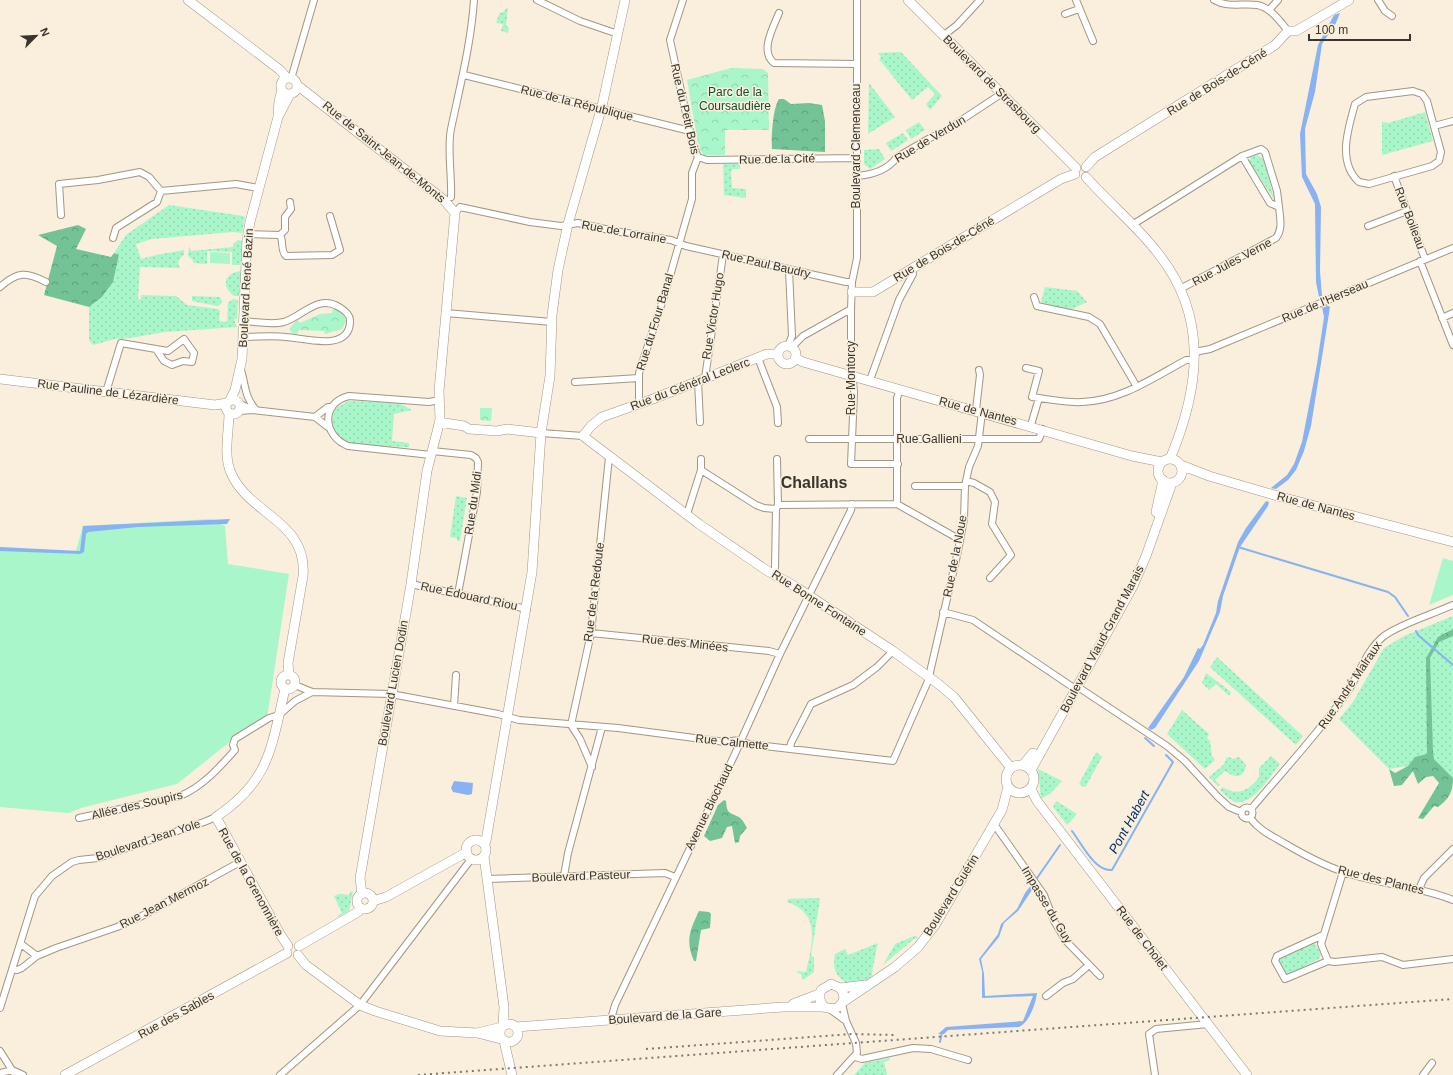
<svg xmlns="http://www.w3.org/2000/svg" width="1453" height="1075" viewBox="0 0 1453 1075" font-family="Helvetica,sans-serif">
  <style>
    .grass { fill: url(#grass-dots) }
    .forest { fill: url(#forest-crowns) }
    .park { fill: url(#park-crowns) }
    .pitch { fill: #a9f6ca }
    .water { fill: #88b2f1 }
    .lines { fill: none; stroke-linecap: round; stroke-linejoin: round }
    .stream { stroke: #88b2f1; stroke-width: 2 }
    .street-casing { stroke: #a09785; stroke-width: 8 }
    .secondary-casing { stroke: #a09785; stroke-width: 10 }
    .street { stroke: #fff; stroke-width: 6 }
    .secondary { stroke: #fff; stroke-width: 9 }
    .rail { stroke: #7f796d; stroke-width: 2; stroke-dasharray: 2 4; stroke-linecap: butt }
    .labels { text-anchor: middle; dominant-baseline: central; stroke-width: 3; stroke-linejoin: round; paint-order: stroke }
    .street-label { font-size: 12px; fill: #39352e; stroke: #f9efdc }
    .park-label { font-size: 12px; fill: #0e4d31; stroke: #f9efdc }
    .water-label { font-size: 13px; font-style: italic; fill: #052c62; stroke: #f9efdc }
    .district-label { font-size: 16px; font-weight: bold; fill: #39352e; stroke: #f9efdc }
  </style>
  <defs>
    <pattern id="grass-dots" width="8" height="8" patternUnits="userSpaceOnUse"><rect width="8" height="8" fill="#a9f6ca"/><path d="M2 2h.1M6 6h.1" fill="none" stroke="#92d4ae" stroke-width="1.8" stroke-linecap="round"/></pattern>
    <pattern id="forest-crowns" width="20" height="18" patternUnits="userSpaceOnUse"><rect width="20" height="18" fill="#73c397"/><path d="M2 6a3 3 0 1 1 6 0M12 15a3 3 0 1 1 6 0" fill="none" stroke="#5f9f7c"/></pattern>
    <pattern id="park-crowns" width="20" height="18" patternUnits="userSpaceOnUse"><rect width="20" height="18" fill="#a9f6ca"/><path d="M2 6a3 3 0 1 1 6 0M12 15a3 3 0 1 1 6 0" fill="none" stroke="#92d4ae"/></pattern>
  </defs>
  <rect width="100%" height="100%" fill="#f9efdc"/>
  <path class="grass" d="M508,7L506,26L509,27L508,33L501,31L503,24L496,23L500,12L502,13Z
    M901,52L942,96L930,110L926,104L935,94L928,87L912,100L879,59L881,57L878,53Z
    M869,83L895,117L868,134Z
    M1425,112L1433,141L1382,155V122L1388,123Z
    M919,122L925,130L911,139L906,130Z
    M903,133L908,140L891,151L886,143Z
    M879,149L885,159L870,169L864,164V150Z
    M1258,155L1264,160L1274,199L1249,161L1251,157Z
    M723,164H740V169H733L731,171L732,188L746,189V198L724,195Z
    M169,205L243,216L245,217L242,233L233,232L152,239L136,244L141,259L156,255L184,250V255C178,259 177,263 180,268L140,267L138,299H141V295L176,296L187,305L218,309L220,311L219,321L227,322L228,303L233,299L238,300L237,318L234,320L237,327L165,332L130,338L115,339L93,345L89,340V307L102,297L113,282L119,255L114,253L126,235Z
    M238,240L242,241L241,265H232V252L207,251V264L193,263V260L188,256L189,246L191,251L233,247V244Z
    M241,271L240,296H234C220,285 225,273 241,271Z
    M1045,287L1077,291L1087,302L1070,310L1043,303L1041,302Z
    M192,296L220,297L222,301L221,304L217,306L192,301Z
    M348,401L399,403L412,410L394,414L392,441L409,443V447L350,445L344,443L330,426L335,409Z
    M456,496L467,498L460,541H457V538L450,537Z
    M1453,616V778L1434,759L1415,757L1408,766L1389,769L1339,719L1353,702L1384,648L1404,636Z
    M1217,657L1303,736L1296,745L1210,667Z
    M1206,673L1231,692L1229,696L1216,684L1209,690L1202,683Z
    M1182,710L1209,734L1207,738L1210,741L1212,756L1215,760L1205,769L1167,734Z
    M1096,752L1102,757L1086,786L1084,787L1079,784Z
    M1271,756L1280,764C1270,776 1253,806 1235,802C1230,800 1224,794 1220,790L1223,787C1237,797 1250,790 1259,777V768Z
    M1229,757L1233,759L1239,757L1246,765C1244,779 1235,778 1225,771L1215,780L1220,785L1218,786L1209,777C1215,771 1226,766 1226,758Z
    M1038,769L1062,781L1051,793L1041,799Z
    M1056,801L1077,814L1067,825L1053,807Z
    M351,891L353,892L349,911L338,917L337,916L342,913L334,896L339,894L349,895Z
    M818,898L820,899L811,955L814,958V972L803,980L801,974L798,973L797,971L806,972C812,944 822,914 787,902L788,899Z
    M914,936H916L918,939L915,938L883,965L895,944Z
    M1312,942L1315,944L1321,954L1319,959L1289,974L1284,973L1278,961L1280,957Z
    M878,943C876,949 872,976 871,978C868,980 862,981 859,983L855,981L846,983C834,974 833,968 835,954L845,949L848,955Z
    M889,1058L890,1060L884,1062L887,1075H854L865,1063Z"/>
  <path class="forest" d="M779,99H784L791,104L809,103L822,105L825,121V152L772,149C771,137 773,108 779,99Z
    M78,225L86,229L76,249L111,257L114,253L119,255L113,282L102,297L89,307L44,295L57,246L38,235Z
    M1453,629V636L1439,642L1430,658L1433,752L1434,759L1453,778C1453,792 1449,799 1438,807L1434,806L1423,819L1418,818L1439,783L1433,776L1426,777L1418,784L1413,771L1402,785L1394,786L1389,769L1395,773L1408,766L1415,757L1427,754L1426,658L1438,637Z
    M724,800L726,801C727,814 729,812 739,817C742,819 745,824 747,828L740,836L739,842L735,843L732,826L727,827L722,838L710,841L704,836L718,805Z
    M699,911L709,912L711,914L710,928L701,930L696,961H694C685,941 690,930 699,911Z"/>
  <path class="park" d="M731,68L763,69L768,73L769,130H725V155H704L699,149L687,80Z
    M333,309C340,310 344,314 346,321L342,329L325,334L324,331L299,330L297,334L292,333L289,329L297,320L300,323L320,314L332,313Z
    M480,408H492L491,421L480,420Z"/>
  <path class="pitch" d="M210,252L230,253V264L210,263Z
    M211,519L225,526L228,564L289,574L267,718L237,736L177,784L81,808L69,813L0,807V548L75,554L83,526Z
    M1443,558L1453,561V595L1429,605Z"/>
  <path class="water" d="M1340,13L1336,23L1322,44L1315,92L1305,129L1306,174L1317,194L1321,207L1320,271L1322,296L1319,297L1316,282L1315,204L1302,177L1300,134L1318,45L1334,15Z
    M1326,305L1330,307L1311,426L1304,451L1296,470L1288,480L1276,489L1271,488L1287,475L1294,464L1302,442L1317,364L1324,317L1322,307Z
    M1266,501L1269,502L1268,506L1240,547L1223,596L1220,612L1199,661L1155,728L1151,730L1148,728L1184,677L1198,648L1200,649L1203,645L1216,613L1218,601L1238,542L1246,528Z
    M230,519L227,524L138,527L88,532L86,534L84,552L80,554L0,551V547L80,551L83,526Z
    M454,781L473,783L472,794L468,795L453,792L451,788Z
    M1032,884L1034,887L1018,911L1004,923L999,937L981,959L984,974L985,996L1037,993C1036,1003 1029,1023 1019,1027L948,1030L944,1034H938L946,1027L1023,1021L1033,996L982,998V971L979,959L998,934L1001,924L1017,909L1025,893Z"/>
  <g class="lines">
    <path class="stream" d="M1238,547L1388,592L1395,597L1408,616
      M1416,631L1418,635L1453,665
      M1145,738L1154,746
      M1072,831C1082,844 1095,872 1112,870L1173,762L1166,755
      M1035,881L1060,845
      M940,1042L942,1032"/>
    <defs>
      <path id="street" d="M537,0L580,21L618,34
        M683,0L670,40L693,146L698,157
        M857,0V258L852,282L851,309V365L854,392L851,464H898
        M1076,0L1093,41
        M1214,0C1228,8 1242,3 1257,5C1270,7 1280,21 1288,31
        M1378,0L1385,11L1392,16
        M1269,10L1278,0
        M779,13C774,26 759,51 774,63L857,64
        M1065,14L1079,9
        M943,36L957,25L980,0
        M464,75L690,131
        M291,79L314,0
        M1413,91L1422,94L1427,101L1441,152L1439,161L1432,166L1369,184L1359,182C1337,162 1348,129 1355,104L1366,97Z
        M1434,126L1453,121
        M1242,156L1261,149L1265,152L1277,191L1279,207
        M698,157L707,160L857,158
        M856,176C871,175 888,170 897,157L930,138L945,131L1001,94
        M1394,176L1425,259
        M451,197C452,177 447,147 451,129C460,86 471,44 474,0
        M455,213L460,207L530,222L561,226L578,223L614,231L671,240L686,246L846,282H852
        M61,215L59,184L98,180L140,172L149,177L161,191L236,184L258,188
        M1132,225L1242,156L1270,203L1279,207C1280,218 1283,229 1276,238L1180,289
        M1368,226L1407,211
        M247,234L280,235C284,242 280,250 286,256L332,255L340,250L330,216
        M280,235L285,230V217L291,209L290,202
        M113,238L116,228L157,202L161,191
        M1420,261L1453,345
        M0,287C17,272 26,271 46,282
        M1034,297L1037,306L1089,317L1100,324L1137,387
        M446,313L552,322
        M1442,318L1453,313
        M243,337C257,337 272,335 286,337C304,338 351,353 350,320C350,314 344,310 339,307C318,294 303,316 284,322C272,325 256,322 244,321
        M788,346L792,336L789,270
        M791,348L803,336L851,309
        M1195,352L1210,349L1453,248
        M758,358L777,407L778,423
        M1026,368L1039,371L1032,397L1039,398
        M241,370C246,386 244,396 256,410
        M705,378L723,255
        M870,380L899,300L913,274L912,269
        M698,381L700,422
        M575,382L639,378
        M106,392L121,343L156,349L164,361L172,365L183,361L192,362L194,353L184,339L168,351L156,349
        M639,403V373L666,290L692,199V173L698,157
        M240,404L251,409
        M976,410L980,375L979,370
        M239,411L253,410L315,417L328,427
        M315,417L328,407H332
        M1031,425L1039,398C1053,400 1068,403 1082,402C1120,401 1153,378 1186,360H1195
        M541,433L583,436
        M809,439H1039L1043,429
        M432,451L471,455L476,458L478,462L477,492L458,594
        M431,455L348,446C323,436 320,403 349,396L429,402L440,400
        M701,470L756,505L764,508L776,509
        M966,481L974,483L990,492L995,502L992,524L1011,555L990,578
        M915,486H965
        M897,504V398L900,389
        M778,505L897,504L957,538L960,541
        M687,514L701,470V459
        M773,572L775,568L776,509L778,505L777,459
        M411,584L527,609
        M943,612L973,620L1071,686L1081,689L1167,746L1185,761L1218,797L1229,807L1241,812
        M591,633L769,651L780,654
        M295,685L312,692L391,694L498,714L519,720L618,728L725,742L739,740L748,744L893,761L928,681L958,551L964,519L965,486L969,467L978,446L982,412
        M454,706L456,675
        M571,725L591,633L609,457
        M571,725L580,739L592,767
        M790,749L791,743L811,704L853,685L877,667L893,651
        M1241.5 813a5.5 5.5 0 1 1 11 0a5.5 5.5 0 1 1-11 0Z
        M1251,809C1283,771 1317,735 1346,694C1359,676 1365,651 1384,636C1400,624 1433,614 1453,605
        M79,818L180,796C202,787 219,768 235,750L233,745L235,739L269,718L279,715L295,701L312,692
        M1250,818C1259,830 1272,836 1284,843C1306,856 1328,868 1353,875C1386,885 1421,887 1453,900
        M994,824L1044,895L1054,921L1066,941L1100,976
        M1343,872L1321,944L1328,961L1335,962L1382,957L1403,965L1453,959
        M564,876L568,853L602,727
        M487,879L665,873L675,877
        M1419,889L1424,878L1453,849
        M1323,935L1277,956L1275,961L1285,979L1328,961
        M21,944L37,956
        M12,969L17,970L22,968L37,956L56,948L117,927L142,916L240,862
        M1046,996L1063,983L1073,979L1089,965
        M0,1008L35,896L52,876L72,862L79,860L98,858L204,822L216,817
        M831,1010L846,1021
        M611,1019L615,1005L734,756L780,654L851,510L852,504
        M0,1051L12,1070L23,1075
        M855,1057L862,1059L913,1048L931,1049L968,1060
        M0,1073L12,1070L13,1072
        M280,1075L360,1005L472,858
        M837,1075L857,1053L856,1043L846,1021L842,1004
        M1155,1075L1149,1034L1156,1029L1208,1024
        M1423,1075L1432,1063"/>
      <path id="secondary" d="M188,0L280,70L287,78
        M908,0L1076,168
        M281 86a8 8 0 1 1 16 0a8 8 0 1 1-16 0Z
        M297,85L444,200L455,213L439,391L440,420L427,471L411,584L360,878L362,894
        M278,114L279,101L282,90
        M1086,167L1095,157L1275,45L1288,31H1296L1349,0
        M1086,177C1109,203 1136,225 1157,252C1209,316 1200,388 1170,459
        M852,292H873L1031,197L1061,179L1075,174
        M778 355a9 9 0 1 1 18 0a9 9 0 1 1-18 0Z
        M778,354H767L653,399L602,417L591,426L583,436L699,524L766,570L796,587L893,651L937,683L954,697L1011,768
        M795,358L803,362L1132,456L1162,462
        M0,379L215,405L227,403
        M226 407a7 7 0 1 1 14 0a7 7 0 1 1-14 0Z
        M230,400L235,390L242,359L247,239L250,222L278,117L290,94
        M229,413C229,432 223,455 231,473C249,515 308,521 303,576L288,663L289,675
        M439,422L464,426L469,429L497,431L507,429L541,433
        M1158 471a12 12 0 1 1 24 0a12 12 0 1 1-24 0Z
        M1181,465L1209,476L1281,497L1453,542
        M1156,512L1163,480
        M281 682a7 7 0 1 1 14 0a7 7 0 1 1-14 0Z
        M285,689C271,748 270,781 216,817L280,934L288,946
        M1006 779a14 14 0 1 1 28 0a14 14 0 1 1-28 0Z
        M1023,765L1033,753
        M1031,770L1133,586L1146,556L1172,483
        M1031,789L1037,801L1247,1075
        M466 850a10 10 0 1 1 20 0a10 10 0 1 1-20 0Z
        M484,844L486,841L532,572L541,433L550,376L552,315L558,270L568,224L602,106L625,0
        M484,856L504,1007L503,1026
        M357 901a8 8 0 1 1 16 0a8 8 0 1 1-16 0Z
        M373,901L386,897L467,852
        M299,946L358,912L361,908
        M298,955L306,965L360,1005L375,1011L440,1031L477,1033L502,1027
        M840,988L865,985
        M843,1002L895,967L918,947L935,925L1002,810L1008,787
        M793,1004L819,994
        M500 1033a9 9 0 1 1 18 0a9 9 0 1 1-18 0Z
        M516,1027L783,1007H823L834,1009C844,1005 847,996 840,988L831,984L821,990L819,997L823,1007
        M477,1033L501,1039
        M504,1041L512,1075
        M65,1075L287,953"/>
    </defs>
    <use href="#street" class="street-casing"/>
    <use href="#secondary" class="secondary-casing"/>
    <use href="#street" class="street"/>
    <use href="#secondary" class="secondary"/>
    <path class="rail" d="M646,1049L852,1034L895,1035
      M418,1075L1453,999"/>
  </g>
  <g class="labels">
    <g class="street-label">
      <text transform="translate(1217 82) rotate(-32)">Rue de Bois-de-Céné</text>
      <text transform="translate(992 84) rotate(45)">Boulevard de Strasbourg</text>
      <text transform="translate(577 103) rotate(14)">Rue de la République</text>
      <text transform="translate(685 109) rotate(77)">Rue du Petit Bois</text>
      <text transform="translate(930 139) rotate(-31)">Rue de Verdun</text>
      <text transform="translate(856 146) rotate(-90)">Boulevard Clemenceau</text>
      <text transform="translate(384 152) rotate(39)">Rue de Saint-Jean-de-Monts</text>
      <text transform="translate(777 159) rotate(-1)">Rue de la Cité</text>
      <text transform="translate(1410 218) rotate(69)">Rue Boileau</text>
      <text transform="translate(624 232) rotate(10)">Rue de Lorraine</text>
      <text transform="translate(944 249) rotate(-31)">Rue de Bois-de-Céné</text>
      <text transform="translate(1232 262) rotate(-28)">Rue Jules Verne</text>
      <text transform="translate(766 264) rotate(13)">Rue Paul Baudry</text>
      <text transform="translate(246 288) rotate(-87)">Boulevard René Bazin</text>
      <text transform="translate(1325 301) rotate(-23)">Rue de l'Herseau</text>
      <text transform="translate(713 316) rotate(-81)">Rue Victor Hugo</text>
      <text transform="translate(655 322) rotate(-73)">Rue du Four Banal</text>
      <text transform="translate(851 378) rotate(-90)">Rue Montorcy</text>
      <text transform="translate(690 384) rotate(-21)">Rue du Général Leclerc</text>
      <text transform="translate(108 392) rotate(7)">Rue Pauline de Lézardière</text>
      <text transform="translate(978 411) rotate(15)">Rue de Nantes</text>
      <text x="929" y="439">Rue Gallieni</text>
      <text transform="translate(473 503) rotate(-82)">Rue du Midi</text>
      <text transform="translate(1316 506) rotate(15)">Rue de Nantes</text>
      <text transform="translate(955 556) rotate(-79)">Rue de la Noue</text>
      <text transform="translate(594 592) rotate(-83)">Rue de la Redoute</text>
      <text transform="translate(469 596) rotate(12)">Rue Édouard Riou</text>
      <text transform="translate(819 603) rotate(33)">Rue Bonne Fontaine</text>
      <text transform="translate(1102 639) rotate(-62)">Boulevard Viaud-Grand Marais</text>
      <text transform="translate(685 643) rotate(6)">Rue des Minées</text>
      <text transform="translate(393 683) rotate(-80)">Boulevard Lucien Dodin</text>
      <text transform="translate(1350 685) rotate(-56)">Rue André Malraux</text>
      <text transform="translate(732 742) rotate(6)">Rue Calmette</text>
      <text transform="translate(137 805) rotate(-13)">Allée des Soupirs</text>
      <text transform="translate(709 807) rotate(-64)">Avenue Biochaud</text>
      <text transform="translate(148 840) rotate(-18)">Boulevard Jean Yole</text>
      <text transform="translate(581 876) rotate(-2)">Boulevard Pasteur</text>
      <text transform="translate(1381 880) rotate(14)">Rue des Plantes</text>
      <text transform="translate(251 882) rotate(61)">Rue de la Grenonnière</text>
      <text transform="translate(951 895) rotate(-58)">Boulevard Guérin</text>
      <text transform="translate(164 903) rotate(-27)">Rue Jean Mermoz</text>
      <text transform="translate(1047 905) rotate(59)">Impasse du Guy</text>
      <text transform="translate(1142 938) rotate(53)">Rue de Cholet</text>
      <text transform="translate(176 1015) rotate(-29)">Rue des Sables</text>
      <text transform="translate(665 1016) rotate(-4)">Boulevard de la Gare</text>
    </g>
    <g class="park-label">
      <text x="735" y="92">Parc de la<tspan x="735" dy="14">Coursaudière</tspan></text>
    </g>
    <g class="water-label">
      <text transform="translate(1129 822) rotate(-61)">Pont Habert</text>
    </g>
    <g class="district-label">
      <text x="814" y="482">Challans</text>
    </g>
  </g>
  <g transform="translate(36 36) rotate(66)" stroke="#f9efdc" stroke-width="3" paint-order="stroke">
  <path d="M0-3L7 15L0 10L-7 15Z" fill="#39352e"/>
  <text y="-6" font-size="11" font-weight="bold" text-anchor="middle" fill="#39352e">N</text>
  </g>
  <path d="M1309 34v6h101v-6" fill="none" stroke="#39352e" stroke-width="2"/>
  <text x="1315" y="34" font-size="12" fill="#39352e" stroke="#f9efdc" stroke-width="3" paint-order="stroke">100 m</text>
</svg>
